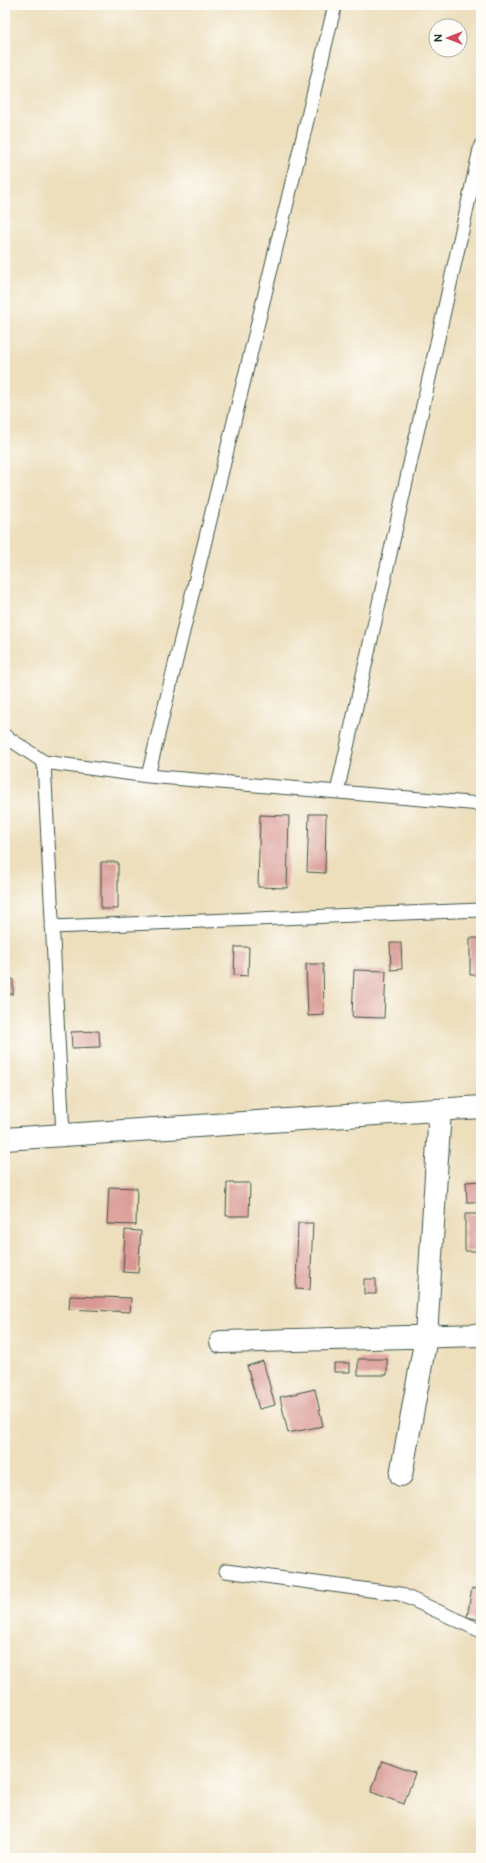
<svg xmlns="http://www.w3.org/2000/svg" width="486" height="1863" viewBox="0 0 486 1863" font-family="'Balsamiq Sans',sans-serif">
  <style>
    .building { fill: #d99893 }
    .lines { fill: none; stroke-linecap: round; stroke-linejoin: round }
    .service-casing { stroke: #3e5548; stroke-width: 15 }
    .minor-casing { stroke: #3e5548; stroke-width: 24 }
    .service { stroke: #fff; stroke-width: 13 }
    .minor { stroke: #fff; stroke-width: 22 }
  </style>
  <rect width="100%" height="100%" fill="#fdfcf7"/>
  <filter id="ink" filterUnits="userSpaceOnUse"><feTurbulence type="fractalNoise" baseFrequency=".025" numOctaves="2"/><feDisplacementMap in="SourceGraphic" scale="8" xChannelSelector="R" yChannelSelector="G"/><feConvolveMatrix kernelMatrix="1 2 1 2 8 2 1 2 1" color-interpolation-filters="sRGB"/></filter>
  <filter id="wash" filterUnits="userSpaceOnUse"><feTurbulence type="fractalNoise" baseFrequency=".012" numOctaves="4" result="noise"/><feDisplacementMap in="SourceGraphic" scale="16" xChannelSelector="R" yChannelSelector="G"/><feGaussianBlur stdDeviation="0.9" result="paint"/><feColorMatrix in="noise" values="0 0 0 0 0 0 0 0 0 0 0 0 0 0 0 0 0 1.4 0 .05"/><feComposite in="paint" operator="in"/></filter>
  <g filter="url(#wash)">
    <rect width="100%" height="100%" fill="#eddebc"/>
    <g id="blocks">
      <path class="building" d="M309,814H326L325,873L307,872Z
        M260,815L289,816L287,888L258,887Z
        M101,862H118V909H101Z
        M470,938H481V975H470Z
        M390,943H401L402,969L391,970Z
        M235,947H249L248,976L234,975Z
        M306,964H323L324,1015L308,1016Z
        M354,970L386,971L384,1018L352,1017Z
        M5,979H13V994H5Z
        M99,1031L100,1047L72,1048L71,1032Z
        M481,1181V1202H467L466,1182Z
        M227,1183H250L249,1216H226Z
        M109,1187L137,1188L136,1225L107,1224Z
        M465,1214H481V1251H465Z
        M298,1223H313L310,1290L296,1289Z
        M125,1230L141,1231L138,1273L123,1272Z
        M364,1279H376V1294H364Z
        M70,1296L131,1298L130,1312L69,1309Z
        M358,1359H387V1375H358Z
        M263,1361L275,1405L259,1409L247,1366Z
        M334,1363H350V1372H334Z
        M315,1389L323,1426L288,1433L280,1397Z
        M472,1588L481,1590V1620L467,1617Z
        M382,1761L415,1773L404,1804L371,1792Z"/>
    </g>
  </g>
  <g filter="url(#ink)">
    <use href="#blocks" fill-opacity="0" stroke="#3e5548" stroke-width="1"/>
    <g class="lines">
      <defs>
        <path id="service" d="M5,736L44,762L63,1135
          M44,762L148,776L481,804
          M148,776L335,5
          M337,792L481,145
          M52,927L481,910
          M226,1571L400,1594L481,1631"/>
        <path id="minor" d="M5,1139L481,1107
          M221,1342L481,1335
          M401,1475L426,1337L440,1110"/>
      </defs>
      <use href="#service" class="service-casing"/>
      <use href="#minor" class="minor-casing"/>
      <use href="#service" class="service"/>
      <use href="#minor" class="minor"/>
    </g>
  </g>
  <rect width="486" height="1863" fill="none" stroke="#fdfcf7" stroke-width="20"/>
  <g transform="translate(448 38) rotate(270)"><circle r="19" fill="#fdfcf7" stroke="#a4b0a9"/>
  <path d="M0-3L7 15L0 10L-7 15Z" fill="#d1495b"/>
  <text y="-6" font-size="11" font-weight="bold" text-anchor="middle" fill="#1f3d34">N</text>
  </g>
</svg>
